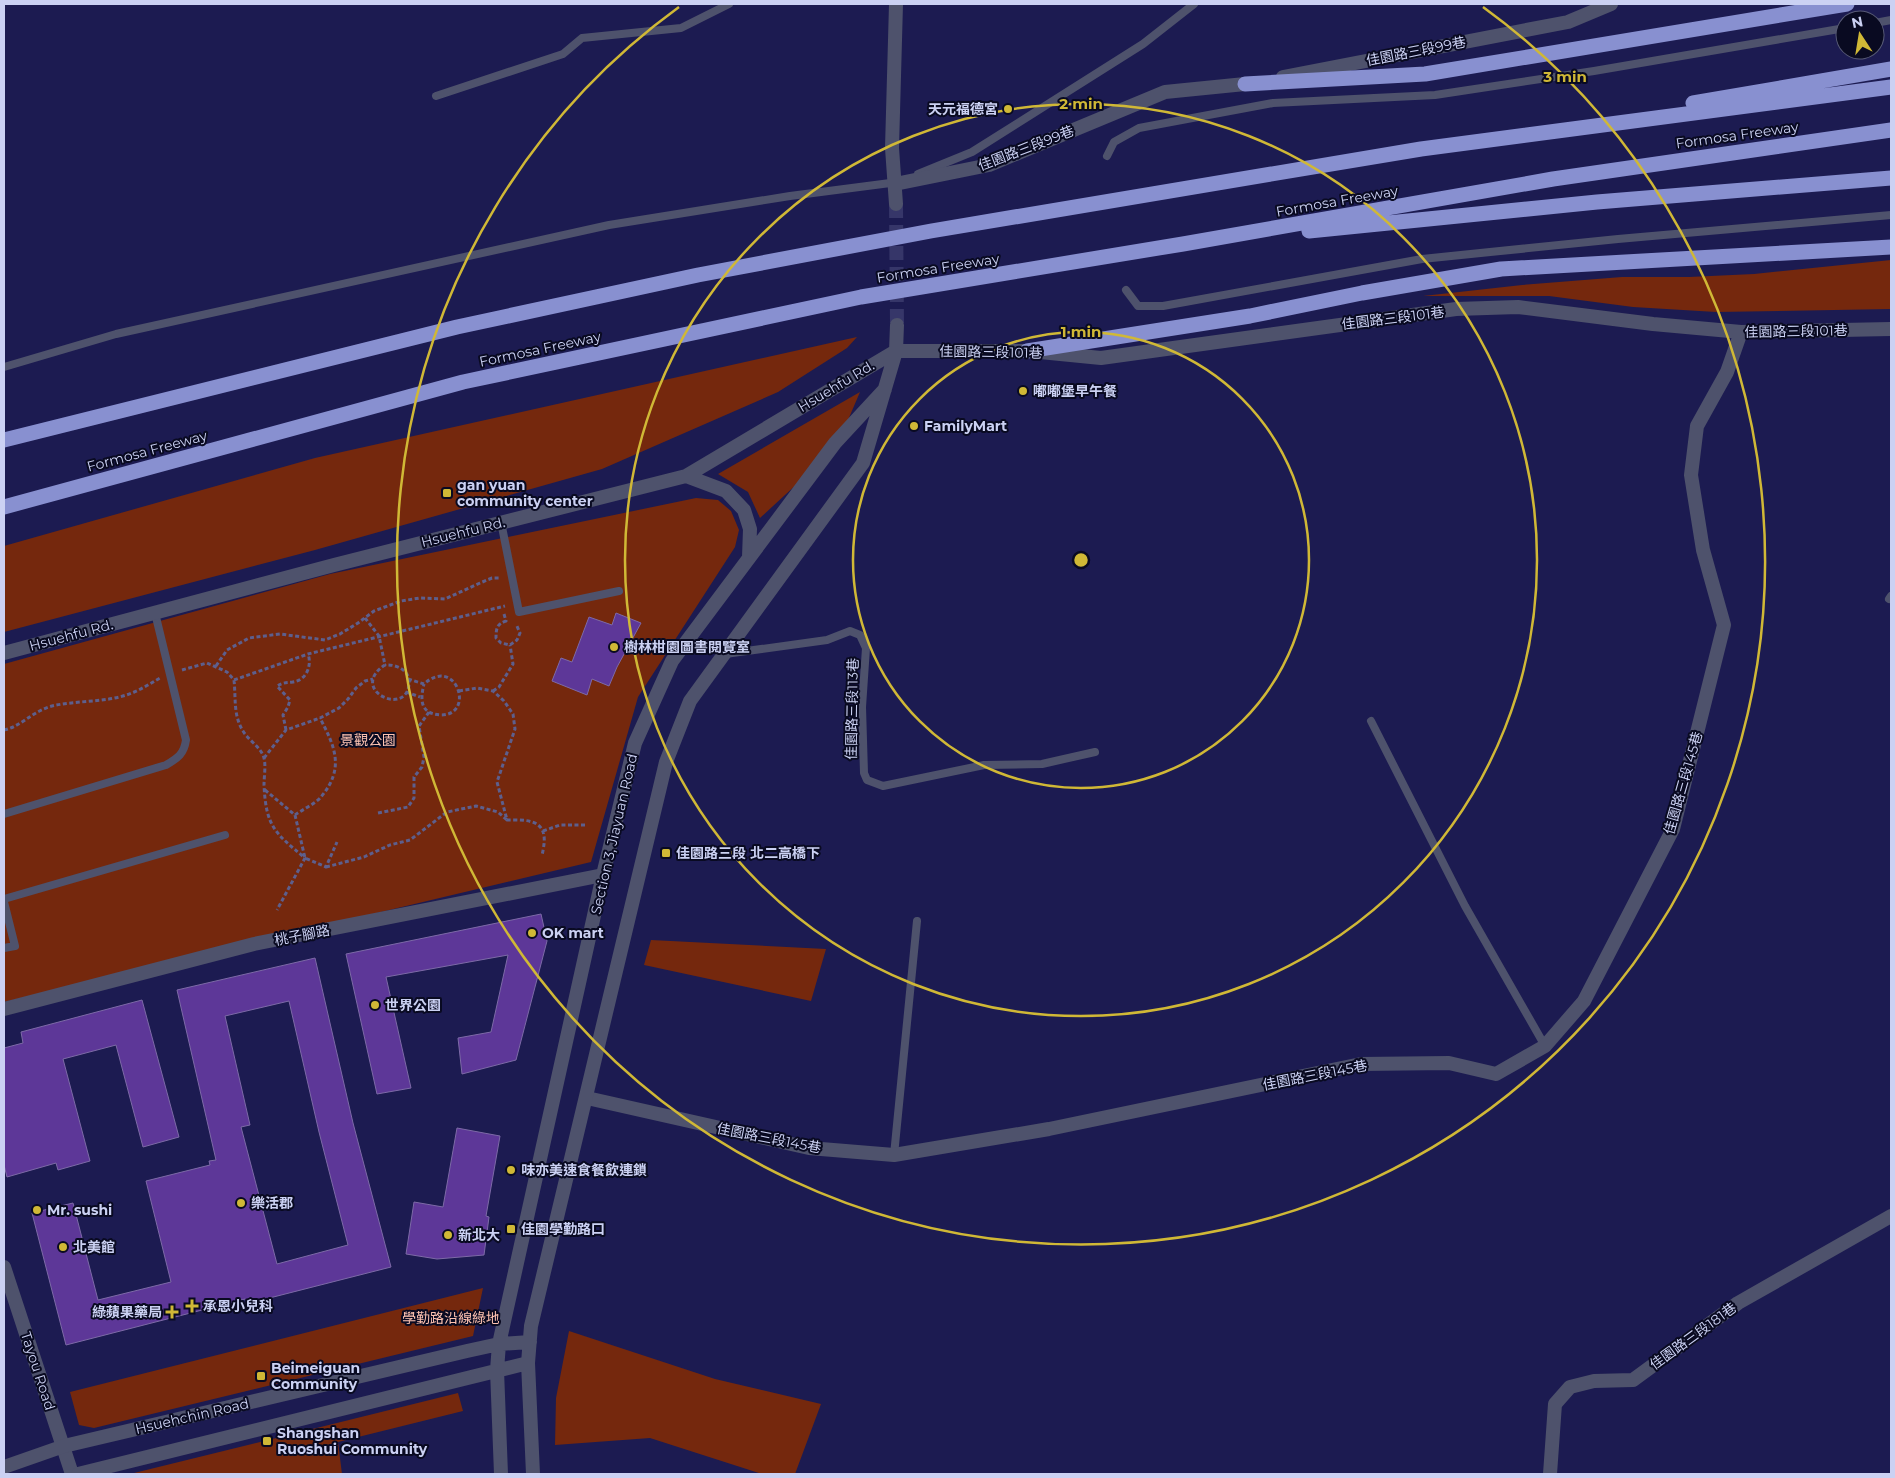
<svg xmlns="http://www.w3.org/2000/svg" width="1895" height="1478" viewBox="0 0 1895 1478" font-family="Montserrat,'Noto Sans TC',sans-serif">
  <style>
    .green { fill: #75280d }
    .building { fill: #5d3798; stroke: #7d6aa7; fill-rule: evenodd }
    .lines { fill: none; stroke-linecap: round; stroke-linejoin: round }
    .tertiary-tunnel { stroke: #363669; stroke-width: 14; stroke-dasharray: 14 7; stroke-linecap: butt }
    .path { stroke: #5d5f8d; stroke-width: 3; stroke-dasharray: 4 2.5; stroke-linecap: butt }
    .service { stroke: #4e526c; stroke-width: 8 }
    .minor { stroke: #4e526c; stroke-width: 14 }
    .tertiary { stroke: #4e526c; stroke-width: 14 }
    .motorway { stroke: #8890d0; stroke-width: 15 }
    .ring { fill: none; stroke: #d0b836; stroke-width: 2.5 }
    .poi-dot { fill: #d0b836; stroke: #090a21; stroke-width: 2 }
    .labels { text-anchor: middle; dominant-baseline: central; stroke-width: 4; stroke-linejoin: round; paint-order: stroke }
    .street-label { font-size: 14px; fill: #cbd1f3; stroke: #090a21 }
    .poi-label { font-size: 14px; font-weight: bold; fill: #cbd1f3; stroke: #090a21; text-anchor: start }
    .park-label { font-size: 14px; fill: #fec3b1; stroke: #090a21 }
    .centre { fill: #d0b836; stroke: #090a21; stroke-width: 2.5 }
    .ring-label { font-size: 15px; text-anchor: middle; font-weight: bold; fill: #d0b836; stroke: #090a21; stroke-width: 4; stroke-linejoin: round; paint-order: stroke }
  </style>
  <rect width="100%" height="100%" fill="#1c1b51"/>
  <path class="green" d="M1891,260V309L1716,312L1633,307L1549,296H1423L1522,285L1622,277H1689L1754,274Z
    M857,337L847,348L778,392L602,469L315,550L4,632V546L315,458Z
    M860,392L836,448L760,518L748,492L718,474Z
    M696,498L718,500L731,511L739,530L735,547L638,697L591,862L4,1002V664L330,574Z
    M651,940L826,949L811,1001L644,965Z
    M483,1288L473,1336L94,1428L79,1425L70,1392Z
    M569,1331L715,1379L821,1404L795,1474H762L650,1438L555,1445L556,1398Z
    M458,1393L463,1411L338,1442L342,1474H130Z"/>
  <path class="building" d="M616,613L641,623L617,667L609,686L592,679L587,695L552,681L561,658L572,662L589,617L612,625Z
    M541,914L547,941L516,1060L462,1074L458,1038L491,1032L508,955L386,977L411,1088L377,1094L346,954Z
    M315,958L353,1123L391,1267L246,1304L245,1299L66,1345L32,1213L73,1203L98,1300L171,1282L146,1181L210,1165L209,1161L216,1160L177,990ZM289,1001L319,1132L348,1245L277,1264L241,1127L250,1125L225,1016Z
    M142,1000L179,1137L143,1147L116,1045L63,1059L90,1161L58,1170L56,1163L7,1177L4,1165V1048L23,1043L21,1032Z
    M457,1128L500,1136L486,1216L489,1217L484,1255L437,1259L406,1254L414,1202L443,1207Z"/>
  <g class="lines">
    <path class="tertiary-tunnel" d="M896,204L897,325"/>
    <path class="path" d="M504,614L506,621C497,624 496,628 496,638L501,643L510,645L517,640L520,633L516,624
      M365,618L379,636L385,665C348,689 405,717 409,685C411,671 397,664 385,665
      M216,666L227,650L249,638L280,634L325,640L340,634L358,623L374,611L401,601L420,598L445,599L480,583L492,578H501
      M182,670L207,663L227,672L234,680C236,698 233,715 243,731C249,741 261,747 264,758C266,766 264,777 264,785C266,827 275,833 305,858L277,910
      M408,679L424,684C456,655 476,715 441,715C420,714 420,700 424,684
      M234,680L308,654L505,606
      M459,691L477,688L493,691L504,701L513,714L515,729L497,782L507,820C520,820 542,818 544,836C545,842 543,850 542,856
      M493,691L499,687L513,664L510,645
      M406,692L420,697
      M4,730C20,727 33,711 52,706C78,700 107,703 132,693C142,689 151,683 160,678
      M286,730L283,715L288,707L290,700L277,686C284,682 286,683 293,682C307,680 312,665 308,654
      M264,758L286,730L320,718L339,708L348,699L356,688L365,681L373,679
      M265,790L295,815C303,809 315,804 321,797C345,768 335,747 320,718
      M378,813L408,807L414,798V777L422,767L424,757L419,726L429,712
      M295,815L305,858L326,867L337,842
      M543,831L560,825H587
      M326,867L364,857L390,845L410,840L447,812L476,806L498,812L507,820"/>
    <path class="service" d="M1875,23L1891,20
      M436,96L563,54L582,38L681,28L729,4
      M1107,156L1114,142L1139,128L1273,103L1435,95L1594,71L1845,28
      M918,174L972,152L1143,44L1194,4
      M1126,290L1138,306H1163L1422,259L1618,239L1891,215
      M4,367L116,334L609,225L790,196L898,182
      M501,522L519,612L619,591
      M1889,599L1891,596
      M725,654L827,640L850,631L860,635L866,648L862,707L864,773L867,780L883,786L984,765L1042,764L1095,752
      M1371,721L1465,906L1545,1046
      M4,814L166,765C178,758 184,754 186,740L155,613
      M4,899L225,835
      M4,902L15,946L4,948
      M894,1155L917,921"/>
    <path class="minor" d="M1283,77L1568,22L1611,4
      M1040,352L1101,358L1456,309L1518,307L1653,324L1741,332L1891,329
      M4,1009L254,944L603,875
      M587,1098L809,1148L894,1155L1049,1129L1361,1064L1449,1063L1496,1074L1545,1046L1584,1001L1673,829L1724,625L1703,550L1691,475L1697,426L1727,372L1741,332
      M4,1267L72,1474
      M1550,1474L1555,1404L1570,1387L1594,1381L1633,1380L1738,1303L1891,1216"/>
    <path class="tertiary" d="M895,184L989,165L1165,92L1245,84
      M896,204L892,148L896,4
      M896,351H1027
      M686,476L726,491L744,510L750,529L749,557
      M4,653L334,565L686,476L896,351
      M4,1467L64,1446L467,1351L499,1344L530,1342
      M78,1474L528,1363
      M501,1474L497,1370L499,1344L603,875L635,743L672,661L835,443L885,389
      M533,1474L528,1363L531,1326L666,762L690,701L863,463L896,351L897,325"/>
    <path class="motorway" d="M1245,84L1425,74L1847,4
      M1693,103L1891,69
      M1309,231L1597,202L1891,178
      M1027,351L1250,316L1362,293L1501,269L1891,247
      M4,440L457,327L698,275L931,231L1421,149L1891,87
      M4,507L463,382L861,297L1183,244L1553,179L1891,130"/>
  </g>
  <g class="ring">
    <circle cx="1081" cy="560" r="228"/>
    <circle cx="1081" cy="560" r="456"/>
    <path d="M1483 7A684 684 0 1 1 679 7"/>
  </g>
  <g class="poi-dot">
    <circle cx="1008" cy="109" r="5"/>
    <circle cx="1023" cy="391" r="5"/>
    <circle cx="914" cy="426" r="5"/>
    <rect x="442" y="488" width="10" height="10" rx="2.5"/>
    <circle cx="614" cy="647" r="5"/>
    <rect x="661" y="848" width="10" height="10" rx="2.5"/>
    <circle cx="532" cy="933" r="5"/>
    <circle cx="375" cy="1005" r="5"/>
    <circle cx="511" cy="1170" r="5"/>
    <circle cx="241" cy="1203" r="5"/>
    <circle cx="37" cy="1210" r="5"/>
    <rect x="506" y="1224" width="10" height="10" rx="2.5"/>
    <circle cx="448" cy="1235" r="5"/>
    <circle cx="63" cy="1247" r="5"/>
    <path d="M189.5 1298.5h5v5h5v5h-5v5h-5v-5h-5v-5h5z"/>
    <path d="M169.5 1304.5h5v5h5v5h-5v5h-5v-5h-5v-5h5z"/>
    <rect x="256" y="1371" width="10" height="10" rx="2.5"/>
    <rect x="262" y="1436" width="10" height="10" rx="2.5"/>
  </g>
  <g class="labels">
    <g class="street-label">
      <text transform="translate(1416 51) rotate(-11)">佳園路三段99巷</text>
      <text transform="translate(1737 135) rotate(-8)">Formosa Freeway</text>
      <text transform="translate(1026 148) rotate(-21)">佳園路三段99巷</text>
      <text transform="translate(1337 201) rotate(-10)">Formosa Freeway</text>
      <text transform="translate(938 268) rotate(-9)">Formosa Freeway</text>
      <text transform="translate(1393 318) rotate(-7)">佳園路三段101巷</text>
      <text transform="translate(1796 331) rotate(-1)">佳園路三段101巷</text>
      <text transform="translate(540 349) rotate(-12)">Formosa Freeway</text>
      <text transform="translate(991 352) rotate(1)">佳園路三段101巷</text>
      <text transform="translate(836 386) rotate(-31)">Hsuehfu Rd.</text>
      <text transform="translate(147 451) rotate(-15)">Formosa Freeway</text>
      <text transform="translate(463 532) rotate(-14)">Hsuehfu Rd.</text>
      <text transform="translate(71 635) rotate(-15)">Hsuehfu Rd.</text>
      <text transform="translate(852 709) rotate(-89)">佳園路三段113巷</text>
      <text transform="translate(1683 783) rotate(-74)">佳園路三段145巷</text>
      <text transform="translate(614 834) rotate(-77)">Section 3, Jiayuan Road</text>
      <text transform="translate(302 935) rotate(-11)">桃子腳路</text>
      <text transform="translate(1315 1075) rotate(-11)">佳園路三段145巷</text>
      <text transform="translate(769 1138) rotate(11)">佳園路三段145巷</text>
      <text transform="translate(1693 1336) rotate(-36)">佳園路三段181巷</text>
      <text transform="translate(38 1371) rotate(72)">Tayou Road</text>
      <text transform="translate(192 1416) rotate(-13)">Hsuehchin Road</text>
    </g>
    <g class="poi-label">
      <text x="998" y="109" text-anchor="end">天元福德宮</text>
      <text x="1033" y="391">嘟嘟堡早午餐</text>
      <text x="924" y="426">FamilyMart</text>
      <text x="457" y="485">gan yuan<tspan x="457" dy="16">community center</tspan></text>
      <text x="624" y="647">樹林柑園圖書閱覽室</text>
      <text x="676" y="853">佳園路三段 北二高橋下</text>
      <text x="542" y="933">OK mart</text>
      <text x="385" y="1005">世界公園</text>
      <text x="521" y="1170">味亦美速食餐飲連鎖</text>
      <text x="251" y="1203">樂活郡</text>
      <text x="47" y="1210">Mr. sushi</text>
      <text x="521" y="1229">佳園學勤路口</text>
      <text x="458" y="1235">新北大</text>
      <text x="73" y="1247">北美館</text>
      <text x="203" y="1306">承恩小兒科</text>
      <text x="162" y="1312" text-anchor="end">綠蘋果藥局</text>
      <text x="271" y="1368">Beimeiguan<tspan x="271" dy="16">Community</tspan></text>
      <text x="277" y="1433">Shangshan<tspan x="277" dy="16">Ruoshui Community</tspan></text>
    </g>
    <g class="park-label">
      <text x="368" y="740">景觀公園</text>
      <text x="451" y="1318">學勤路沿線綠地</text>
    </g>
  </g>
  <circle cx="1081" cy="560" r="8" class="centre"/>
  <g class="ring-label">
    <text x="1565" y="82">3 min</text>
    <text x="1081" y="109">2 min</text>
    <text x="1081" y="337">1 min</text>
  </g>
  <rect width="1895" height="1478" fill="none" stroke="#cbd1f3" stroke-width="10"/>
  <g transform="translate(1860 35) rotate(348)"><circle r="24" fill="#090a21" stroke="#575a75"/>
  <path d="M0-4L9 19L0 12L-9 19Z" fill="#d0b836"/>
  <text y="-8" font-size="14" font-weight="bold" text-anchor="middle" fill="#cbd1f3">N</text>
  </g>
</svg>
